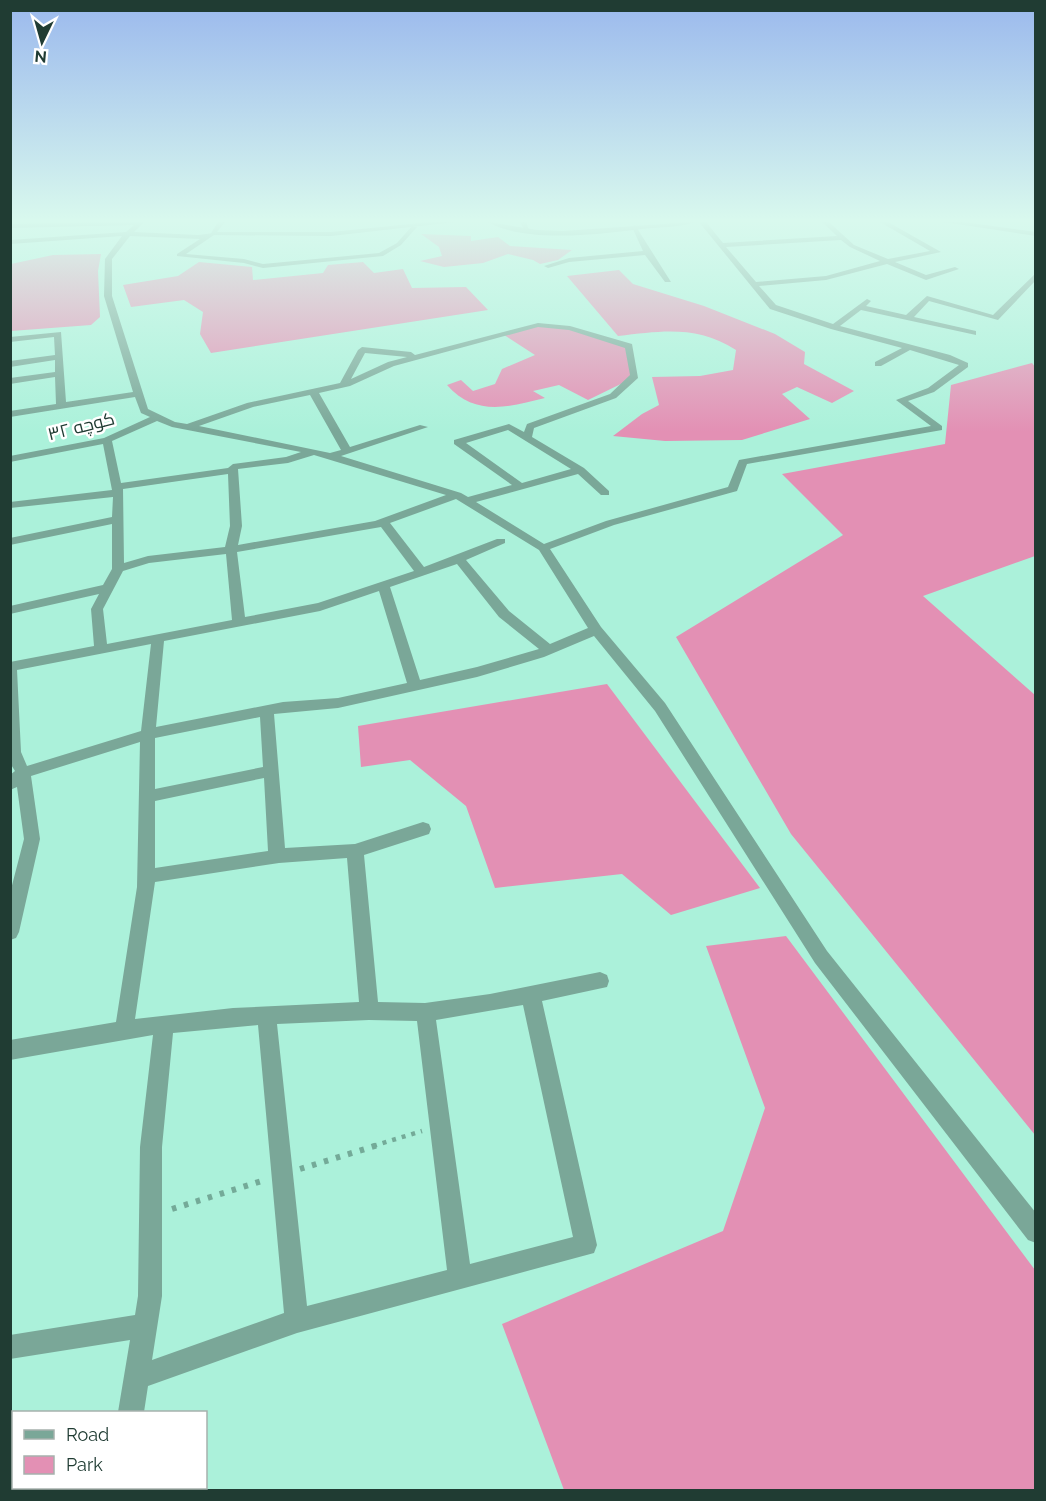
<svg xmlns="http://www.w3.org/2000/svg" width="1046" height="1501" viewBox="0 0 1046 1501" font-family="Raleway,Cairo,sans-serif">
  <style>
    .green { fill: #e390b4 }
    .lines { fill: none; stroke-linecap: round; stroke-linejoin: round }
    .path-far1 { stroke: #74aa98; stroke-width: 4.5; stroke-dasharray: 4 6; stroke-linecap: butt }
    .path { stroke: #74aa98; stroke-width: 6; stroke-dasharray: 4.5 8; stroke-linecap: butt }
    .minor { fill: #7aa798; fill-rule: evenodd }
    .tertiary { fill: #7aa798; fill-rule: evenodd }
    .labels { text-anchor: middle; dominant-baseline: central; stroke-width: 5; stroke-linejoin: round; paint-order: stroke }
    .far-street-label { font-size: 18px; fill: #203c33; stroke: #fff }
  </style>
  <rect width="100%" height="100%" fill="#abf1da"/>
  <path class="green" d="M421,234L471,236V241L498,237L510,246L572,250L558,260L540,264L533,260L508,254L483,263L444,267L420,261L442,256L439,247Z
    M101,254L98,271L100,317L91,325L11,331V264L53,255Z
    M199,262L252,267L253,280L323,273L328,265L363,262L374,273L403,269L412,288L466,287L488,310L211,353L200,334L203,312L184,300L131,307L123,285L178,276Z
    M619,270L633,284L704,306L775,334L805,352L804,364L854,391L832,403L797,387L782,394L810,419L742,440L665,441L613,436L642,414L659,405L652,377L700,376L733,370L736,350C696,325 663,331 618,336L567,276Z
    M538,325L570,328L629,346L631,379L588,400L559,385L533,391L545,398C509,407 475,417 447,385L461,380L473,391L495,384L502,369L535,355L501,333Z
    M1032,363L1036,368L1035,556L923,596L1035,695V1135L791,834L676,637L843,535L782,474L945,444L951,385Z
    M607,684L760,888L671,915L622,874L495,888L466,806L410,760L361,767L358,726Z
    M786,936L1035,1270V1490H564L502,1324L723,1231L765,1108L706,946Z"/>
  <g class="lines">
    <path class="path-far1" d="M373,1146L422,1131"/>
    <path class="path" d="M300,1169L378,1145
      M172,1209L265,1180"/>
    <path class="minor" d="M144,222L134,232L198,235L214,233V235L186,254L244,259L263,264L379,253L397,243L412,226L417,227L401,245L383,256L263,268L244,263L177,256V254L200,239L130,236L112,259V296L148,409L175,422L187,424L247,403L340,383L358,350L362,347L411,352L415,355L538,323L570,326L632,344L638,378L616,398L534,428L532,437L584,468L609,491V495H601L578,474L476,502L544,544L606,521L728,487L739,460L931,426L896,400L928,388L959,365L910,350L881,366H875V362L902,348L831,329L770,309L699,222H706L723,243L837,236L822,222H829L854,245L888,259L930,251L880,222H888L941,252L895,262L926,275L955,267L959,269L926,280L887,264L826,280L759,286L776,305L833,324L867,299L871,301L866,306L906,315L927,296L993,315L1036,273V280L998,320L929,301L914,317L976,331V335L861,310L840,326L950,355L968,363V367L934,392L908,401L942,426V430L747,464L737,491L614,525L550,549L601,627L665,703L827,951L1036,1213V1243L1028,1240L815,963L655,711L594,636L544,657L477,677L338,708L274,714L285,848L355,844L423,822L429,824L431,829L429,834L364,855L378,1002L425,1003L490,994L600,972L607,975L609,981L607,987L542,1001L597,1245L594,1253L297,1333L148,1386L144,1412H118L130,1340L10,1359V1335L135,1315L138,1296L140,1147L153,1035L10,1060V1040L116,1022L137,887L140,742L31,776L40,839L19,932L16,938L10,940V893L24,839L17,787L10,790V775L15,771L10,763V662L94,646L91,609L99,594L10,614V606L103,585L112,569V524L10,545V538L112,517L113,497L10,508V502L112,490L103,444L10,462V456L104,438L150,417L141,413L135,397L10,417V411L56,404L55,377L10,384V378L55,372V360L10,367V361L55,355L54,337L10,342V337L61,332L66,402L133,392L104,296L105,259L122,236L10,244V240L126,232L134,225L10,228V224ZM841,240L850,247L880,261L826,276L756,282L726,247ZM538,327L569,330L625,348L630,375L610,394L527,424L524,432L509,424L454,440V444L512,485L468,497L461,493L341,456L428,427L420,425L350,447L319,393L350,386L394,366ZM365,353L407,357L388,362L351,379ZM310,395L341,450L330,453L199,426L253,407ZM157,421L172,427L301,452L286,457L233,464L228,468L121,483L112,441ZM508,430L571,469L522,483L466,443ZM314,455L446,495L375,521L238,545L242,526L238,469L288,463ZM228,474L230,526L225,547L148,556L124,563L123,489ZM456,499L539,550L588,628L550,644L509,611L466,560L505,543V539H497L424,567L390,523ZM381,527L414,571L318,603L245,617L237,552ZM226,554L232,620L107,644L103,609L123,571L149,563ZM457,564L499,617L539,649L477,667L420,680L390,587ZM379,591L407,683L338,698L283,702L156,727L164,641L320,611ZM151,644L141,731L27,766L21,752L17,670ZM260,717L263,767L155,789V738ZM264,778L268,851L155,868V801ZM347,858L359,1002L233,1008L135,1019L155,882L279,863ZM523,1005L573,1237L470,1264L436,1020ZM369,1020L417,1021L447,1270L307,1306L277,1024ZM258,1025L284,1313L152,1360L162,1296V1147L173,1033Z
      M520,222H526L530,233H526Z
      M635,225L671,282H665L645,255L569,262L548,268L544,266L569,258L643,251L632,227Z
      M105,1488H131V1490H105Z"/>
    <path class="tertiary" d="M218,222H225L217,232H331L431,222H455L331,236L210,235Z
      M488,222L537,230L563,231L693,222C682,227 665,227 652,228C607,233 528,245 488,222Z
      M944,222H963L1036,232V236Z"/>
  </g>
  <linearGradient id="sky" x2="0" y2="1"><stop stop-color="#9bb9ed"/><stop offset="0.51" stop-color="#d9f9ee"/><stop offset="1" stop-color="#d9f9ee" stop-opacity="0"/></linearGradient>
  <rect width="1046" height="432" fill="url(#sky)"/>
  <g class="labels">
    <g class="far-street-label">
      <text transform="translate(81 426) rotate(-14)">کوچه ۳۲</text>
    </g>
  </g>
  <rect width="1046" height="1501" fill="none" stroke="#203c33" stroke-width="24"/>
  <rect x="12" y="1411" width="195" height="78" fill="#ffffff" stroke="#a6b1ad" stroke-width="1.5"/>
  <rect x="24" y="1430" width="30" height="9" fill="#7aa798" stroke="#a6b1ad" stroke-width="1.5"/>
  <text x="66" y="1441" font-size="18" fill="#203c33">Road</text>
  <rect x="24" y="1456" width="30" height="18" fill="#e390b4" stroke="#a6b1ad" stroke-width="1.5"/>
  <text x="66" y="1471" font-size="18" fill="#203c33">Park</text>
  <g transform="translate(42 42) rotate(185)" stroke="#ffffff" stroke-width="4.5" paint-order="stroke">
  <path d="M0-4.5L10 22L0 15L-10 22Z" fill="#203c33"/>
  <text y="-9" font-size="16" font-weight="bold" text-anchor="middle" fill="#203c33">N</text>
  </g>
</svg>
